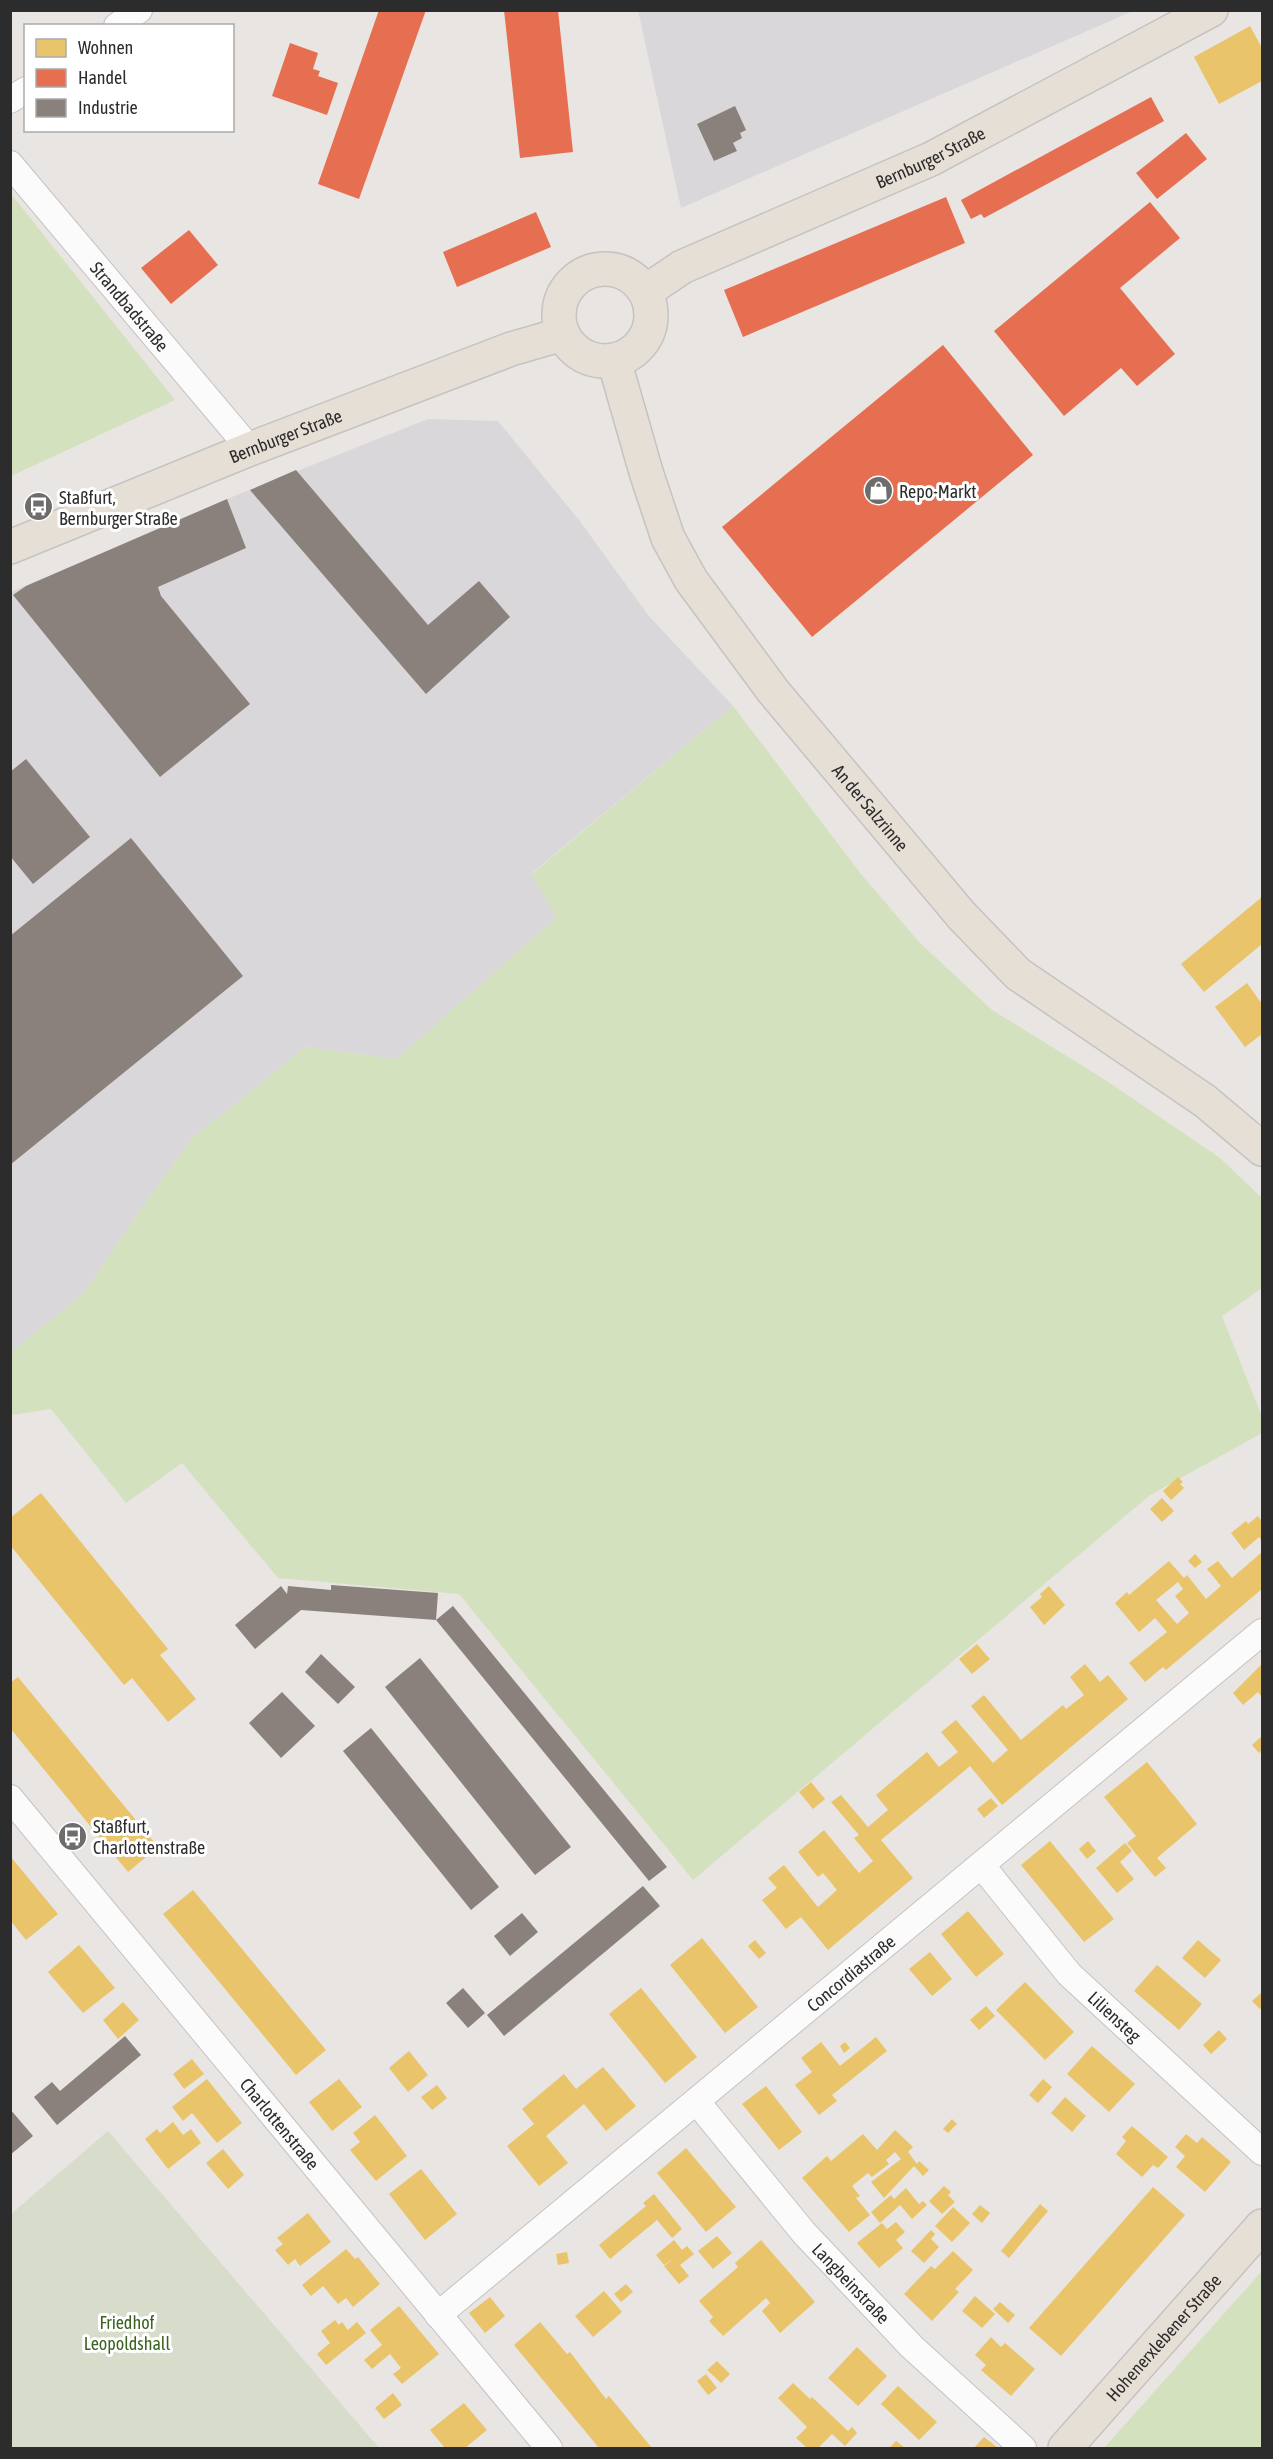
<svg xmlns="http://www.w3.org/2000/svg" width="1273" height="2459" viewBox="0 0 1273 2459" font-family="'Asap Condensed',sans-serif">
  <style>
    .industrial { fill: #d9d7d9 }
    .green { fill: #d3e1be }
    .cemetery { fill: #d8dccb }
    .homes { fill: #e9c46a; fill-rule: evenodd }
    .shops { fill: #e76f51 }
    .industry { fill: #8a817c }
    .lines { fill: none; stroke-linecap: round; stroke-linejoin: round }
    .minor-casing { stroke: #c4c2c2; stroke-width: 28 }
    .major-casing { stroke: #c5c3c2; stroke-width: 36 }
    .minor { stroke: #fcfbfb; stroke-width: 26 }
    .major { stroke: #e6dfd6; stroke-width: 33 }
    .labels { text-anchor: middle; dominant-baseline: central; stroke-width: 6; stroke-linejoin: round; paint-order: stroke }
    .street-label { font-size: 18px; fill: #2c2c2c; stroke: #fff }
    .poi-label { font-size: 18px; fill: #2c2c2c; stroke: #fff; text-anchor: start }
    .park-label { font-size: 18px; fill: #3b6321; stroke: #fff }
  </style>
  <rect width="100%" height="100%" fill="#e9e5e2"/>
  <path class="industrial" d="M638,10L1133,11L681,208Z
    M428,419L498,421L579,520L648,615L733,706L532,873L556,918L397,1059L306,1047L190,1140L81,1296L11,1352V592L227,499Z"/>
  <path class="green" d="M11,194L175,400L11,476H10Z
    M733,706L861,874L919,942L992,1010L1107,1081L1220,1158L1262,1198V1288L1222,1316L1262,1417V1433L1150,1495L693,1880L459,1594L278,1578L182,1463L126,1503L51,1409L11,1415V1352L81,1296L190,1140L306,1047L397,1059L556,918L532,874Z
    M1262,2271V2448H1104Z"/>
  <path class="cemetery" d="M108,2131L379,2448H11V2214Z"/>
  <path class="homes" d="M1250,26L1262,48V81L1219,104L1194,57Z
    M1262,897V944L1204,992L1181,964Z
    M1247,983L1262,1004V1034L1245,1047L1215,1007Z
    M1178,1477L1183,1482L1180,1484L1184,1488L1171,1500L1163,1491Z
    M41,1493L168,1649L160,1655L196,1699L168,1722L132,1678L124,1685L10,1545V1518Z
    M1162,1498L1174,1511L1162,1522L1150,1509Z
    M1258,1516L1262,1522V1541L1259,1537L1244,1550L1231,1533L1246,1521L1248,1524Z
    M1262,1552V1589L1166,1670L1163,1667L1145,1682L1129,1663L1167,1632L1155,1618L1139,1632L1115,1603L1127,1592L1129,1595L1169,1561L1184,1578L1187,1575L1206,1599L1221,1586L1207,1569L1218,1561L1232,1578ZM1178,1582L1183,1589L1175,1596L1189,1613L1177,1624L1156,1600Z
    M1195,1554L1202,1562L1195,1568L1188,1561Z
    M1049,1586L1065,1605L1044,1625L1030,1607L1042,1597L1040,1594Z
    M977,1644L990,1659L972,1674L959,1659Z
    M1085,1664L1100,1682L1108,1675L1128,1699L1002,1805L970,1766L951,1782L881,1840L913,1878L828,1950L801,1917L786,1929L762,1900L777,1888L768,1878L784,1865L818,1907L837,1890L823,1873L818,1877L798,1852L824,1830L859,1873L873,1861L854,1838L859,1835L831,1802L841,1795L868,1827L888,1810L876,1795L927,1752L939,1767L958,1752L941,1732L956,1720L993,1763L1008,1750L971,1706L984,1695L1021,1740L1063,1705L1066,1709L1084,1695L1070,1677Z
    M1262,1664V1697L1258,1692L1243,1705L1233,1693Z
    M18,1677L158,1847L128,1872L10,1728V1683Z
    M1262,1736V1750L1259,1753L1252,1745Z
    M1147,1762L1197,1824L1157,1858L1166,1868L1155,1877L1127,1843L1136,1836L1104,1797Z
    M811,1782L825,1799L813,1809L799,1792Z
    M991,1798L998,1806L984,1818L977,1809Z
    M1050,1841L1114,1919L1084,1942L1021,1865Z
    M1088,1841L1096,1851L1087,1859L1079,1849Z
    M1125,1843L1132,1851L1120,1862L1134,1879L1117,1893L1096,1868Z
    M10,1856L58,1914L26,1940L10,1920Z
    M193,1890L326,2050L296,2075L163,1914Z
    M968,1911L1004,1954L976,1977L941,1934Z
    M702,1938L758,2007L725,2033L670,1965Z
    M755,1940L766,1953L759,1959L748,1946Z
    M1198,1940L1221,1960L1205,1978L1182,1958Z
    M79,1945L115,1988L83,2013L48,1972Z
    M930,1952L952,1979L932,1996L909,1969Z
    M1157,1965L1202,2004L1179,2030L1134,1991Z
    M1025,1982L1074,2032L1045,2060L996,2010Z
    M641,1988L697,2057L665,2083L609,2014Z
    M1261,1993L1262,2007L1260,2009L1252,2001Z
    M123,2002L139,2020L118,2039L103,2020Z
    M986,2006L995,2016L979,2030L970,2020Z
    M1219,2030L1227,2039L1211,2054L1203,2045Z
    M876,2037L887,2051L832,2095L837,2101L819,2115L795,2085L812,2072L801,2058L821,2042L840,2066Z
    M845,2042L850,2048L844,2053L840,2046Z
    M1092,2046L1135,2084L1109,2112L1067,2074Z
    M409,2051L428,2075L408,2092L389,2068Z
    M192,2059L204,2074L184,2089L173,2074Z
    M603,2067L636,2106L606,2131L584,2104L546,2136L568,2163L539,2186L507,2146L534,2124L522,2109L564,2074L576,2089Z
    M207,2079L242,2123L217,2143L192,2113L183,2121L172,2107Z
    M339,2079L362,2107L332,2131L309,2102Z
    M1043,2079L1052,2087L1038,2103L1029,2095Z
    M437,2085L447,2098L432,2110L421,2097Z
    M766,2086L802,2132L779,2150L742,2104Z
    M1065,2097L1086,2116L1072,2132L1051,2113Z
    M375,2115L407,2156L376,2181L350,2150L360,2142L353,2133Z
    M952,2119L957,2124L948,2133L943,2129Z
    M173,2122L183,2135L191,2129L201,2143L168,2169L145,2139L157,2129L160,2133Z
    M1132,2126L1168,2157L1158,2168L1153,2165L1142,2177L1116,2154L1126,2141L1122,2137Z
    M895,2130L913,2147L908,2152L917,2164L919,2161L929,2170L923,2176L914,2166L884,2198L871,2182L901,2159L895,2152L886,2160L889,2164L872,2177L868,2173L852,2186L860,2196L856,2198L870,2215L849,2232L802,2178L827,2156L831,2161L863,2134L877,2150Z
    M1186,2134L1197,2143L1202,2137L1231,2162L1205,2192L1176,2167L1185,2156L1175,2147Z
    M686,2148L736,2207L706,2232L657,2173Z
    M223,2149L244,2175L228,2189L206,2163Z
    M421,2169L457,2214L425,2240L389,2194Z
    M944,2186L951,2192L948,2195L955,2202L942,2214L929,2201Z
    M1153,2187L1185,2215L1061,2356L1029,2328Z
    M906,2188L919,2204L923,2201L927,2205L912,2219L900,2205L880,2223L871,2212L891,2195L894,2199Z
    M654,2194L682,2229L672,2238L657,2220L610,2259L599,2245L646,2206L643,2203Z
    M1040,2204L1048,2211L1009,2258L1001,2251Z
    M980,2205L990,2213L982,2223L972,2214Z
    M953,2207L970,2223L952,2242L935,2226Z
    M308,2213L331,2242L300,2266L295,2259L288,2265L275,2250L283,2244L277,2238Z
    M896,2222L905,2232L896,2240L903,2248L879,2268L857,2243L882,2223L887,2229Z
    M931,2230L935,2234L931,2239L939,2247L924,2263L911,2251Z
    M717,2236L732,2253L713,2269L698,2251Z
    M674,2240L682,2250L687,2246L694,2254L680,2265L689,2276L679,2284L664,2266L674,2258L664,2265L656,2255Z
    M761,2240L815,2302L780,2333L762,2311L770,2303L766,2298L723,2336L709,2321L713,2317L699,2301L738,2267L735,2263Z
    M346,2249L355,2259L358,2257L380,2284L353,2307L346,2298L338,2304L323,2286L311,2296L302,2285Z
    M953,2251L973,2270L955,2289L959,2292L932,2321L904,2294L931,2266L935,2269Z
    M567,2252L569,2263L558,2265L556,2254Z
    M626,2284L633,2292L621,2302L614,2294Z
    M604,2291L622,2312L593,2337L575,2316Z
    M975,2296L995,2314L982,2328L962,2311Z
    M490,2297L505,2316L485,2333L469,2313Z
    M1000,2302L1015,2315L1008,2323L993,2309Z
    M399,2306L439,2354L402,2384L393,2374L401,2368L390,2354L372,2369L364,2360L382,2345L370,2330Z
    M335,2320L339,2325L342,2322L348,2330L357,2322L366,2333L326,2365L317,2354L330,2343L321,2331Z
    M540,2322L567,2354L570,2352L606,2399L609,2396L652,2448H599L514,2345Z
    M991,2337L1001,2347L1005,2343L1035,2369L1011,2396L981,2370L986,2365L975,2355Z
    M857,2347L887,2376L858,2406L828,2378Z
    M717,2361L730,2374L721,2383L707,2370Z
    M706,2374L717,2388L708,2395L697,2381Z
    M793,2383L810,2399L812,2397L848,2431L852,2427L857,2433L845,2446L832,2434L818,2448H807L796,2438L807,2427L778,2398Z
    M898,2386L937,2422L919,2440L881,2404Z
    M393,2393L402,2405L384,2419L375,2408Z
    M464,2403L487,2430L465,2448H445L430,2430Z
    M984,2437L998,2448H974Z
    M896,2441L905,2448H889Z"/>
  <path class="shops" d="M379,10H426L359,199L318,184Z
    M504,10H558L573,152L520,158Z
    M290,43L318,53L313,69L320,71L318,76L338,83L327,115L272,96Z
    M1151,97L1164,121L984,218L981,214L971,219L961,200Z
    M1186,133L1207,159L1157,199L1136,173Z
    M946,197L965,243L743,337L724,290Z
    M1150,202L1180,238L1120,288L1175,354L1137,386L1121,368L1064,416L994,331Z
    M536,212L551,247L457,287L443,252Z
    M189,230L218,265L171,304L141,268Z
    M943,345L1033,455L812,637L722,527Z"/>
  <path class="industry" d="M735,106L746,130L740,133L742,138L733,143L737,151L714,161L697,124Z
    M296,470L428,625L479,581L510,617L426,694L250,490Z
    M227,499L246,548L158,587L161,596L250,704L160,777L13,595L26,586Z
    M26,759L90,837L33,884L10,856V772Z
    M131,838L243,976L10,1165V936Z
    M331,1585L438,1593L436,1620L301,1610L255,1649L235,1625L281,1586L287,1594L288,1586L331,1590Z
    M453,1606L667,1867L649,1881L436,1620Z
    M321,1654L355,1687L338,1704L305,1672Z
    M420,1658L571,1847L535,1875L385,1687Z
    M282,1692L315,1726L281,1758L249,1723Z
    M371,1728L499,1887L471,1910L343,1751Z
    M643,1886L660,1906L504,2036L487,2015Z
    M522,1913L538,1932L510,1956L494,1936Z
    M463,1988L485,2013L468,2028L446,2003Z
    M125,2036L141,2055L57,2125L34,2097L52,2082L60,2091Z
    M10,2109L33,2136L10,2155Z"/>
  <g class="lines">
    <defs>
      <g id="minor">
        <path d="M117,26L139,10"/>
        <path d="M10,100L26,90"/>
        <path id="s1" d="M10,164L250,449"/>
        <path id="s2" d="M10,1798L549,2448"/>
        <path id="s3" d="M982,1866L1069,1974L1262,2152"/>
        <path id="s4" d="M697,2102L804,2233L912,2347L1023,2448"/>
        <path id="s5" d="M438,2315L1262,1632"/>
      </g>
      <g id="major">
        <circle cx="605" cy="315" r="46"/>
        <path id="s6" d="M645,292L682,267L931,159L1211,10"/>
        <path id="s7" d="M614,360L646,472L668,538L691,580L773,691L962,916L1018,974L1205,1101L1262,1149"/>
        <path id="s8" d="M10,547L250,449L511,349L563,334"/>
        <path id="s9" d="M1065,2448L1262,2226"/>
      </g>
    </defs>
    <use href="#minor" class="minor-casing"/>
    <use href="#major" class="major-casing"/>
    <use href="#minor" class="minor"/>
    <use href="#major" class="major"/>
  </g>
  <defs>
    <symbol id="shop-disc" viewBox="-11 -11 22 22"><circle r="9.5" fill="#6e6d6c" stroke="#fff"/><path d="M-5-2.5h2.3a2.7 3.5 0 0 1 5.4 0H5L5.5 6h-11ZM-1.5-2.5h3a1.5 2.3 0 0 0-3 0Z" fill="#fff"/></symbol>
    <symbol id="bus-disc" viewBox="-11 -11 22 22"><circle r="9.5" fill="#6e6d6c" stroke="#fff"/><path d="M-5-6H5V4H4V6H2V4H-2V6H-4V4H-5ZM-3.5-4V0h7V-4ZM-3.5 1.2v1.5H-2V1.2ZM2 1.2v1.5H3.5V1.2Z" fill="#fff"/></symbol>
  </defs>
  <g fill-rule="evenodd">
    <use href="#shop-disc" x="862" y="474" width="33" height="33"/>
    <use href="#bus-disc" x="22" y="490" width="33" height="33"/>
    <use href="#bus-disc" x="56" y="1820" width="33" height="33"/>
  </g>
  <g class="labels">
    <g class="street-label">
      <text stroke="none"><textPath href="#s6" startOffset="316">Bernburger Straße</textPath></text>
      <text stroke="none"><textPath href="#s1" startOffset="186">Strandbadstraße</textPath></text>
      <text stroke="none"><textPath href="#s8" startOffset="297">Bernburger Straße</textPath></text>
      <text stroke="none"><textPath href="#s7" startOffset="524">An der Salzrinne</textPath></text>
      <text stroke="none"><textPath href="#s5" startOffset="536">Concordiastraße</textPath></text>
      <text stroke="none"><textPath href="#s3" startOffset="201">Liliensteg</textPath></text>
      <text stroke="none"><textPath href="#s2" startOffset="423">Charlottenstraße</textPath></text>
      <text stroke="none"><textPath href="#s4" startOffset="238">Langbeinstraße</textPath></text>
      <text stroke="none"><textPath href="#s9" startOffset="148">Hohenerxlebener Straße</textPath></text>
    </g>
    <g class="poi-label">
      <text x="899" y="491">Repo-Markt</text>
      <text x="59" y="497">Staßfurt,<tspan x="59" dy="21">Bernburger Straße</tspan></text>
      <text x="93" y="1826">Staßfurt,<tspan x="93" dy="21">Charlottenstraße</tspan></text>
    </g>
    <g class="park-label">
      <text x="127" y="2322">Friedhof<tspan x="127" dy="21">Leopoldshall</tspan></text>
    </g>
  </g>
  <rect width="1273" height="2459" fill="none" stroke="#2c2c2c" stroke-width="24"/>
  <rect x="24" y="24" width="210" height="108" fill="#ffffff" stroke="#ababab" stroke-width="1.5"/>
  <rect x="36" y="39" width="30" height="18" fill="#e9c46a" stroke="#ababab" stroke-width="1.5"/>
  <text x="78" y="54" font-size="18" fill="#2c2c2c">Wohnen</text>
  <rect x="36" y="69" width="30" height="18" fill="#e76f51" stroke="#ababab" stroke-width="1.5"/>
  <text x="78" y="84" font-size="18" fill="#2c2c2c">Handel</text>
  <rect x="36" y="99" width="30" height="18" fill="#8a817c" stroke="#ababab" stroke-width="1.5"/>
  <text x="78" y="114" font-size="18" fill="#2c2c2c">Industrie</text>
</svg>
